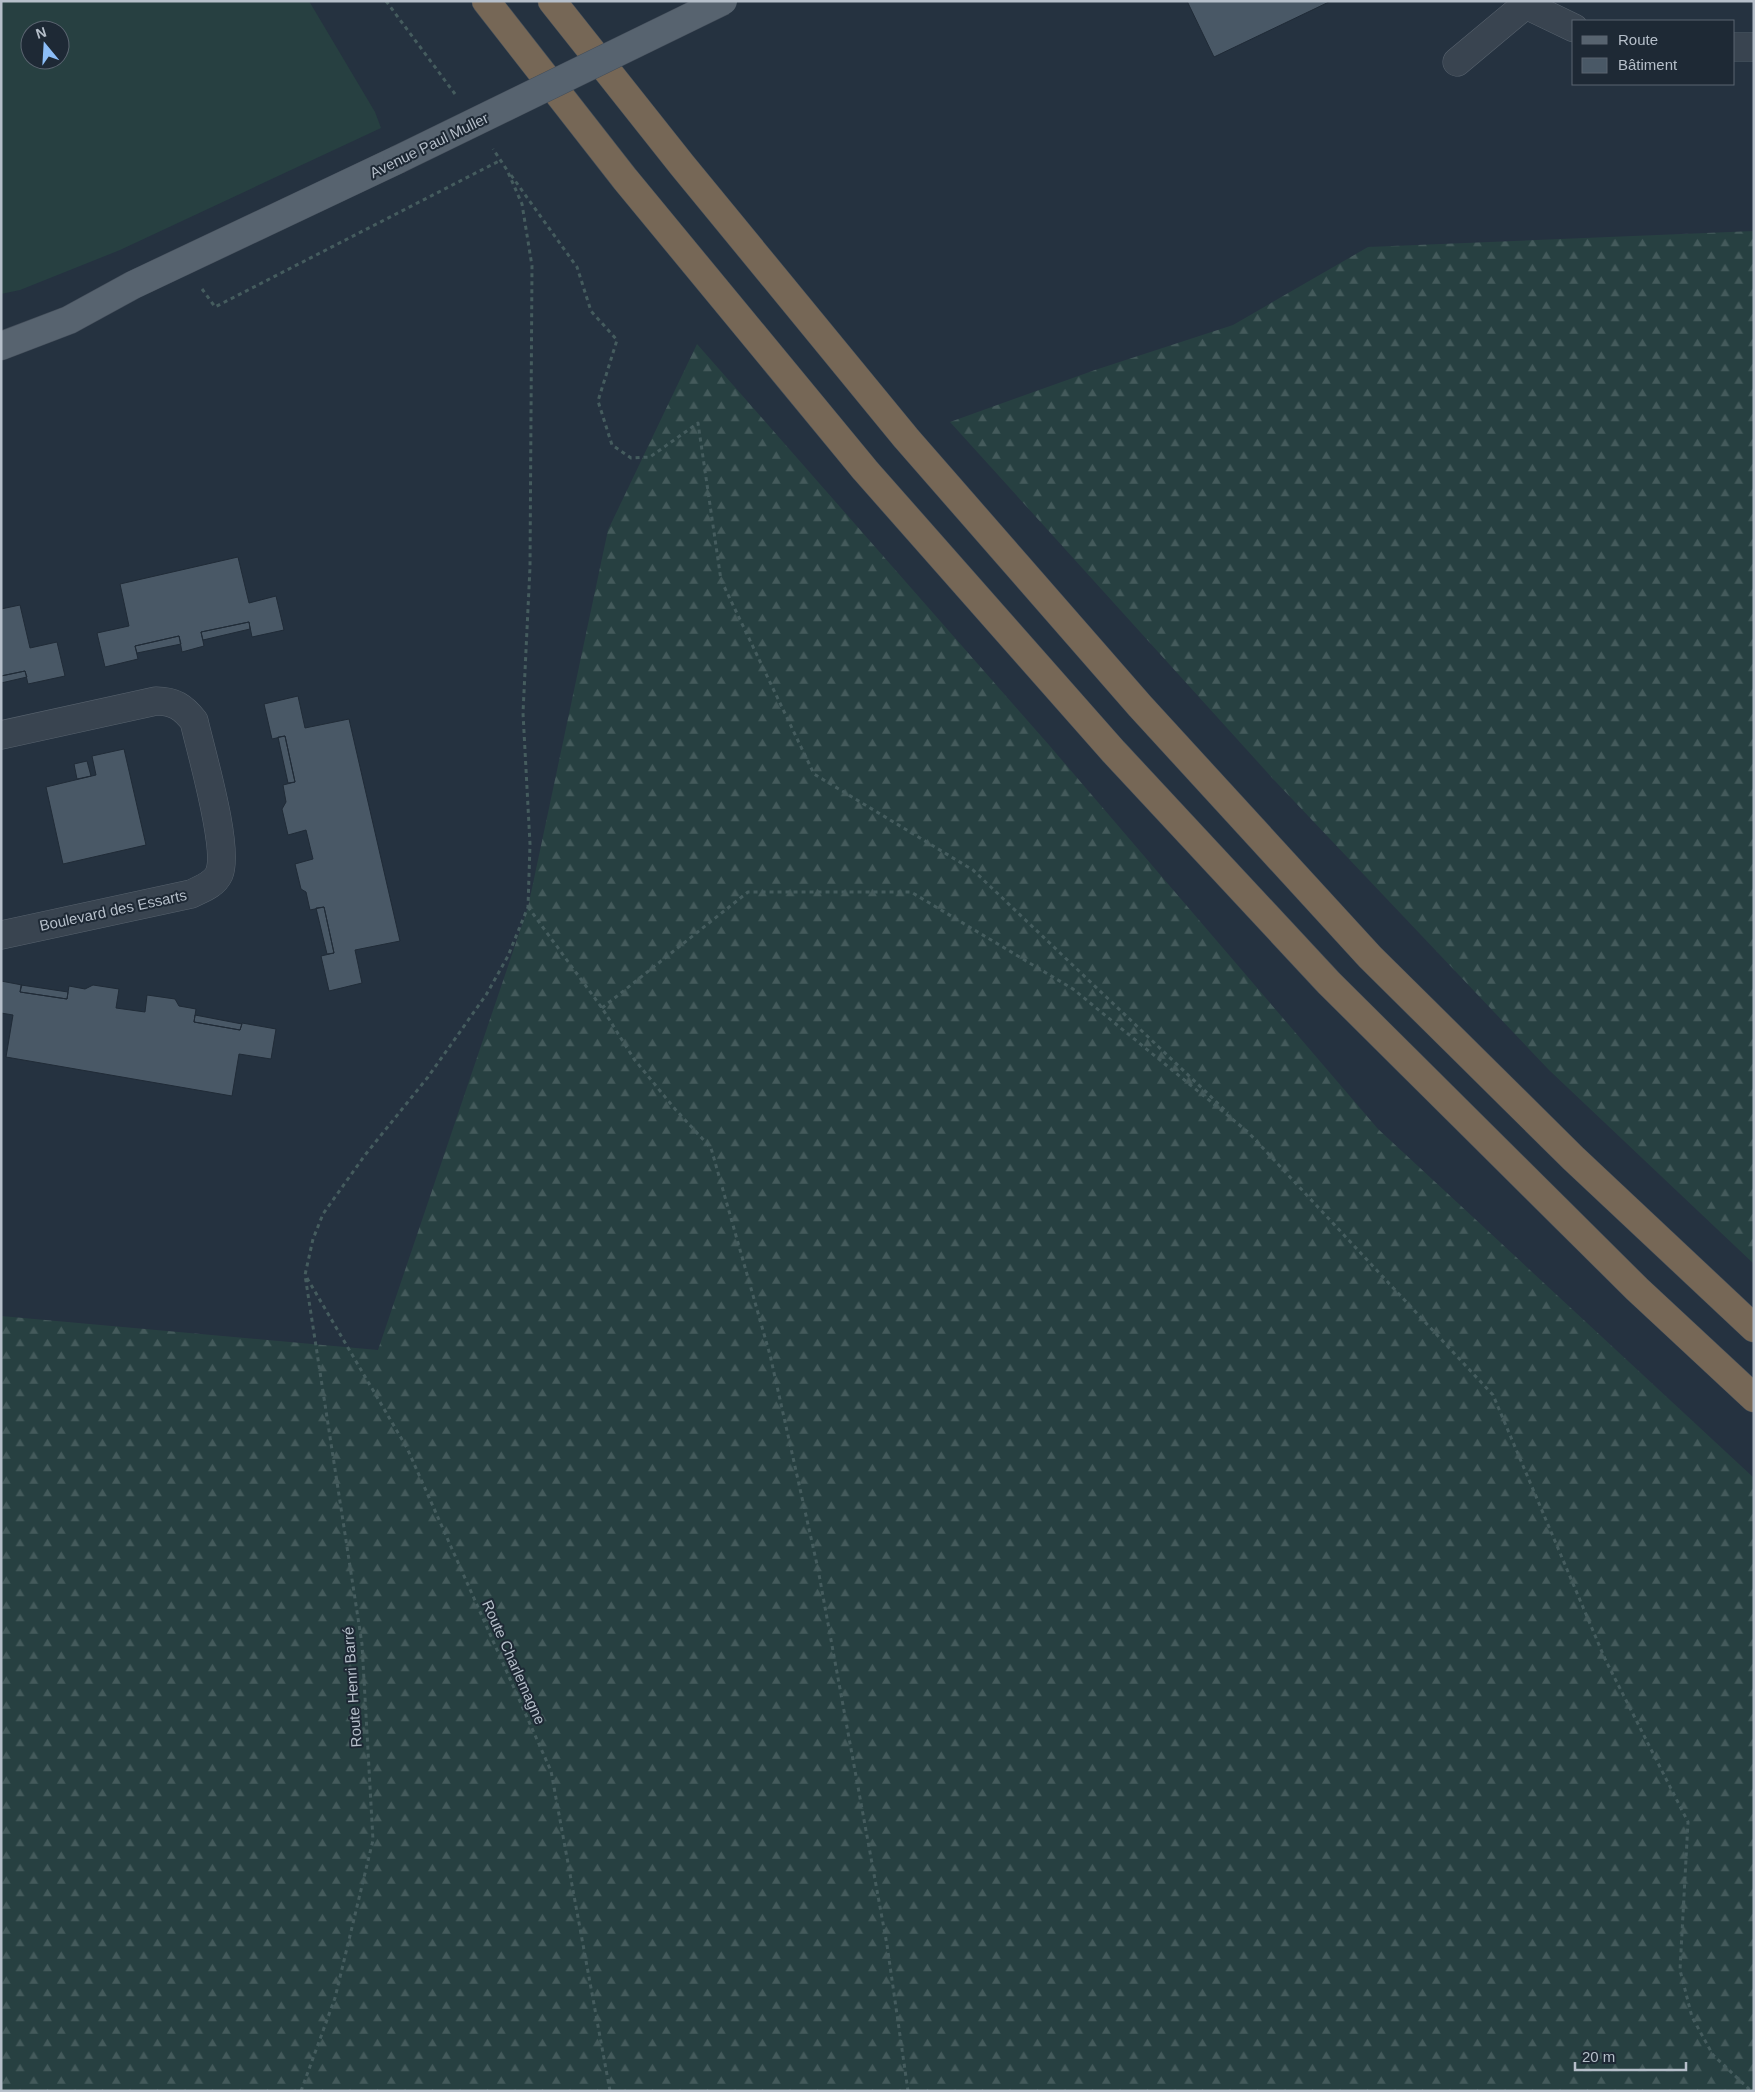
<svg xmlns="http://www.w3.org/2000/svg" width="1755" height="2092" viewBox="0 0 1755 2092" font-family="Arial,sans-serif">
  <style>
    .forest { fill: url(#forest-firs) }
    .pitch { fill: #274041; fill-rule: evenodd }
    .building { fill: #495866; stroke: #202b37 }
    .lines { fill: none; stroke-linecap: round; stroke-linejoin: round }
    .minor-casing { stroke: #57626d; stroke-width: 29 }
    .major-casing { stroke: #434d59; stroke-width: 29 }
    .highway-casing { stroke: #444f5a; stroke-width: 29 }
    .path { stroke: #455c5e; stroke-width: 3; stroke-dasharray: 4 4; stroke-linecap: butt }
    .minor { stroke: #394450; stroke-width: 28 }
    .major { stroke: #57636f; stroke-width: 28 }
    .highway { stroke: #766756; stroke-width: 28 }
    .major-bridge-casing { stroke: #434d59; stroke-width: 29; stroke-linecap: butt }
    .major-bridge { stroke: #57636f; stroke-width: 28 }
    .labels { text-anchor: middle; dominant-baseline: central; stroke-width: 4; stroke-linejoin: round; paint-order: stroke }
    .street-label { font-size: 15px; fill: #b6bfca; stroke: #1e2935 }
  </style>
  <defs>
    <pattern id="forest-firs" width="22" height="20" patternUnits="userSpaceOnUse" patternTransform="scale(1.25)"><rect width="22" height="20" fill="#274041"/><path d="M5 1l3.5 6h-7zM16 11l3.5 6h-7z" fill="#445a5b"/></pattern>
  </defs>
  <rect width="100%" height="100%" fill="#253240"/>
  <path class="forest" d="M1754,231V1264L1549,1070L1275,781L950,422L1095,370L1233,325L1368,247Z
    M697,344L1049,745L1378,1129L1754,1478V2091H1V1316L378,1350L528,907L608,530Z"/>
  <path class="pitch" d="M1,1H309L375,112L381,128L120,250L20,290L1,294ZM30,30H60V60H30Z"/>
  <path class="building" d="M1187,1H1331L1214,57Z
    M238,557L249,603L276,596L284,630L252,637L249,622L201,632L204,646L182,652L179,636L135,646L138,659L105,667L97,633L129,626L120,584Z
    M20,605L30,648L57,642L65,676L28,684L25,671L1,676V609Z
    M249,622L250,629L203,640L201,632Z
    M179,636L181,644L137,653L135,646Z
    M25,671L27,677L1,683V676Z
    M298,696L305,728L349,719L400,941L355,950L362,983L329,991L321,956L334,953L324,907L310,910L306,892L301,889L295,864L313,859L306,830L288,835L282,809L286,802L283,785L295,782L285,736L272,739L264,704Z
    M285,736L295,782L288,783L278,737Z
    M124,749L146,845L63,864L46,787L96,775L92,756Z
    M87,761L91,776L77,779L74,764Z
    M324,907L334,953L327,954L316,908Z
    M1,981L22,985L20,992L67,999L69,986L85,989L93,985L119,989L116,1008L145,1012L147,995L175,999L179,1006L196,1009L194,1022L240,1030L242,1023L276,1029L271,1059L239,1054L232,1096L6,1057L13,1015L1,1013Z
    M21,985L68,992L67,999L20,992Z
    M195,1015L242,1024L240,1030L194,1022Z"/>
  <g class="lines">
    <defs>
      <path id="minor" d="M1524,4L1574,28
        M1734,47H1754
        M1457,62L1530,1
        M1,735L156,701C174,701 183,707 194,721C201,752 230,849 219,874C214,885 201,889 191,894L1,935"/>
      <path id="major" d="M1,346L69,320L133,285L397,160"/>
      <path id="highway" d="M486,1L625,179L865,470L1113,751L1329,983L1637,1289L1754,1398
        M552,1L682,165L906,438L1140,706L1370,957L1573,1158L1754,1328"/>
    </defs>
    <use href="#minor" class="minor-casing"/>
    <use href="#major" class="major-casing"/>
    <use href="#highway" class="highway-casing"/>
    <path class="path" d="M386,1L455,94
      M511,175L577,267L591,311L617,340L598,401L612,445L631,458L650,457L698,423L721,580L814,774L973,870L1228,1113
      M202,289L215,307L501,160
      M528,907L602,1008L634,1059L675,1109L711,1148L770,1355L818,1569L887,1945L908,2091
      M602,1008L748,892H911L1073,989L1248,1132L1493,1395L1605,1659L1688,1822L1680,1970L1692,2017L1713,2055L1751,2091
      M307,1278L407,1448L551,1771L610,2091
      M301,2091L335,1998L373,1840L362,1644L305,1275L313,1239L323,1214L365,1155L428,1077L486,995L508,956L528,907L530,844L523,713L530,567L532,266L522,204L507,170L493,149"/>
    <use href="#minor" class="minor"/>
    <use href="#major" class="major"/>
    <use href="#highway" class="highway"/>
    <defs>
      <path id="major-bridge" d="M397,160L723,1"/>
    </defs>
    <use href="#major-bridge" class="major-bridge-casing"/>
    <use href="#major-bridge" class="major-bridge"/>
  </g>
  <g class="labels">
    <g class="street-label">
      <text transform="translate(429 145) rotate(-26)">Avenue Paul Muller</text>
      <text transform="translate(113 910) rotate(-12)">Boulevard des Essarts</text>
      <text transform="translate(514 1662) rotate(66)">Route Charlemagne</text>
      <text transform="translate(352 1687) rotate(-94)">Route Henri Barré</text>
    </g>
  </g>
  <rect width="1755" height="2092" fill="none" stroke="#b6bfca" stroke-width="5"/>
  <rect x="1572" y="20" width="162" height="65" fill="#1e2935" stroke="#5b6571"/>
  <rect x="1582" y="36" width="25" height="8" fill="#57636f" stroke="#5b6571"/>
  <text x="1618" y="45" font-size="15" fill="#b6bfca">Route</text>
  <rect x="1582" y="58" width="25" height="15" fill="#495866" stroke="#5b6571"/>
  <text x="1618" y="70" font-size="15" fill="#b6bfca">Bâtiment</text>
  <g transform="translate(45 45) rotate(342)"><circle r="24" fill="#1e2935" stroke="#5b6571"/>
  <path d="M0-4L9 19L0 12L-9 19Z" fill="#8cbef8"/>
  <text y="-8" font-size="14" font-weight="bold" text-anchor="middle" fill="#b6bfca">N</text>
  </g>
  <path d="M1575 2062v8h111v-8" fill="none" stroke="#b6bfca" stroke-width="2.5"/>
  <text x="1582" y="2062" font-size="15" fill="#b6bfca" stroke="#1e2935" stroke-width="4" paint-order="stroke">20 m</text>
</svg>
